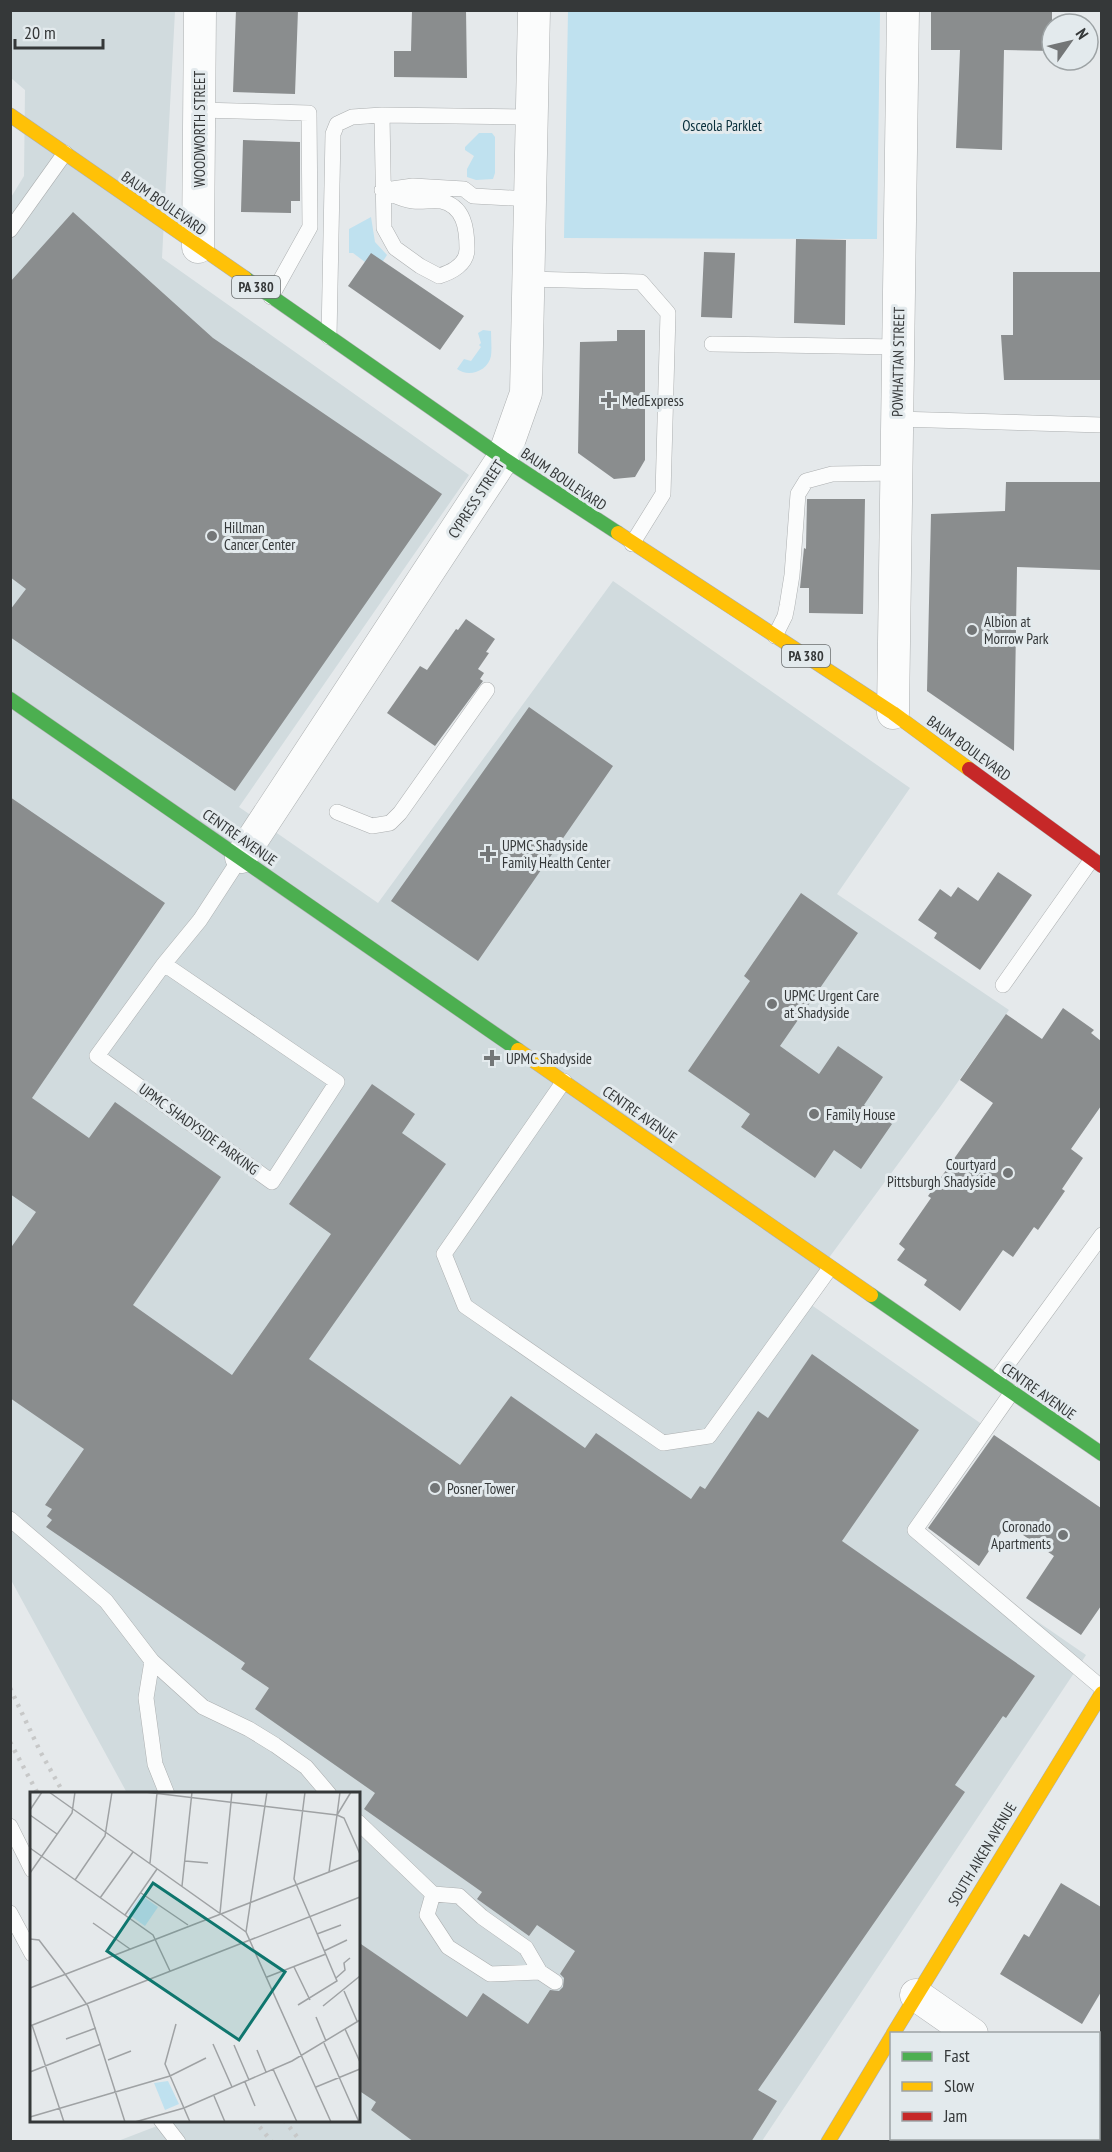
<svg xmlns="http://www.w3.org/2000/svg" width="1112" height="2152" viewBox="0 0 1112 2152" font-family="'PT Sans Narrow',sans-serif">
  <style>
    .built { fill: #d1dbde }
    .green { fill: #bfe1ef }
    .building { fill: #8a8d8e }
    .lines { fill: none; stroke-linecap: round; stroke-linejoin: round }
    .lane-casing { stroke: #acafb0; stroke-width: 16 }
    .street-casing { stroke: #acafb0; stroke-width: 33 }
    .fast-casing { stroke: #acafb0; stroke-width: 15 }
    .slow-casing { stroke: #acafb0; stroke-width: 15 }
    .jam-casing { stroke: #acafb0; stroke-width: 15 }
    .lane { stroke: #fbfcfc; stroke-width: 15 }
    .street { stroke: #fbfcfc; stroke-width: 32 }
    .fast { stroke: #4caf50; stroke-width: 14 }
    .slow { stroke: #ffc107; stroke-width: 14 }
    .jam { stroke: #c62828; stroke-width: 14 }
    .rail { stroke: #c7c8c8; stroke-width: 4.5; stroke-dasharray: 3 6; stroke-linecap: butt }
    .poi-dot { fill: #737677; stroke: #e3eaed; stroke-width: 2 }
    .labels { text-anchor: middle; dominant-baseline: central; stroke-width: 6; stroke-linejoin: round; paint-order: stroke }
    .shield { fill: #e3eaed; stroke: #696d6f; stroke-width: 1.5 }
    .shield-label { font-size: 14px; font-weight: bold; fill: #353839 }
    .park-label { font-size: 15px; fill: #0a2f3b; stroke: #e3eaed }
    .street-label { font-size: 15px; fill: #353839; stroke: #e3eaed }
    .poi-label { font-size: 15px; fill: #353839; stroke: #e3eaed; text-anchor: start }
    .inset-road { fill: none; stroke: #9fa2a4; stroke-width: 1.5 }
    .view { fill: #0f766e; fill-opacity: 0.15; stroke: #0f766e; stroke-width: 3 }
    .inset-edge { fill: none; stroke: #353839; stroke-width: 3 }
  </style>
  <rect width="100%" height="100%" fill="#e5e9eb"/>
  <path class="built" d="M11,11H175L162,258L469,475L239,807L378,903L613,581L910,788L837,894L1009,1010L940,1107L800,1297L983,1425L909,1533L1086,1655L762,2141H118L170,2121L358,2120V1794L127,1793L11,1580L10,199L24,176L25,90L11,78Z"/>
  <path class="green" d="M568,11H880L877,239L564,238Z
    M479,133H492L495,137V173L493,179L476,180L467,177V169L474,156L465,150V147Z
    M371,217L375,242L387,255L383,261L365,262L353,253H349V229Z
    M483,330L491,331C491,339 492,348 491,356C488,371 469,378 457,369L464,359L471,361L481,347L479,345L481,343L478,333Z"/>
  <path class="building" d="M236,10H298L295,94L233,92Z
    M412,10H466L467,78L394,77V51H411Z
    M931,10H1052V51L1004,50L1002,150L956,148L960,50H931Z
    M243,140L300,142V201H291V213L241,212Z
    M73,212L213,338L442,494L235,791L10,637V610L26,589L10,577V282Z
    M796,239L846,240L845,325L794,323Z
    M704,252L735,253L732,318L701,317Z
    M371,253L464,316L440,350L348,286Z
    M1013,272H1101V380H1004L1001,335H1013Z
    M617,330H645V460L635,477L614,479L578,453L580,342L617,341Z
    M1006,482H1101V570L1017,567L1014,751L927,691L931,514L1005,511Z
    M807,499H865L863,614L809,613V588H800L804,548L806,549Z
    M466,619L495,639L486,652L489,653L478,669L484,673L480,679L483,681L435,746L387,713L420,666L427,670L456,629L458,630Z
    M529,707L613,766L478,961L391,901Z
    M10,797L165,903L32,1098L89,1138L115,1102L221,1177L133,1305L232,1375L331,1234L289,1204L372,1084L415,1114L402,1133L446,1164L309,1359L460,1465L511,1396L585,1448L596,1433L691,1499L700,1486L705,1489L758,1411L768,1418L812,1354L919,1430L842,1541L1035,1676L1006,1718L1003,1716L955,1785L965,1792L758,2090L777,2101L751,2142H414L371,2110L376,2102L358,2090V1942L467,2017L483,1993L528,2024L550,1990L559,1991L563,1987L564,1978L560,1974L575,1951L537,1925L529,1936L477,1899L482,1892L364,1809L375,1793L255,1709L269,1688L241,1669L245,1663L46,1527L52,1520L47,1516L52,1509L45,1505L84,1449L10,1398V1249L36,1212L10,1194Z
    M998,872L1032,895L980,970L934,938L937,933L918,920L940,889L951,897L958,887L978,901Z
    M801,893L858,933L780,1046L819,1074L838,1046L883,1077L864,1105L892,1124L861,1169L834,1150L815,1178L741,1127L750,1114L688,1071L750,981L744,976Z
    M1063,1008L1094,1030L1091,1033L1101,1041V1106L1071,1149L1083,1158L1062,1189L1065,1191L1038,1230L1034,1227L1013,1257L1003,1250L960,1311L924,1285L927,1280L897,1260L905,1249L899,1244L931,1198L928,1196L993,1103L960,1080L1006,1014L1042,1039Z
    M994,1435L1101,1508V1606L1081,1635L1026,1598L1054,1556L1007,1524L979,1566L928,1528Z
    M1061,1883L1101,1907V1992L1082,2024L1000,1974L1024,1934L1029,1937Z"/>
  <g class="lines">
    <defs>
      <path id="lane" d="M200,110L309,113L310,227L271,297
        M382,115L532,117
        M385,190L413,186L464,189L473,196L530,199
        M10,230L65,153
        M528,279L641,282L668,313L663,494L632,544
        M329,337L333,134L337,124L352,117L382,115L384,228L395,248L420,266L439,276C452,272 467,264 467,249C467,228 464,206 441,201C432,200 422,202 413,201C402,200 391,194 382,190
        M712,344L898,347
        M897,419L1102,425
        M775,636L785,616L787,606L792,575L798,494L806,481L832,474L897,473
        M337,812L372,826L390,823L400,813L487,690
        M164,964L337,1082L272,1182L97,1056L164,964L200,920L241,857
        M1003,985L1092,859
        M564,1081L444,1254L465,1306L663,1443L709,1436L830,1268
        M996,1380L1102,1235
        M1012,1392L915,1530L1102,1688
        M10,1519L106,1601L152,1661L203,1707L249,1729L275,1745L306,1767L329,1794
        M152,1661L146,1698L155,1764L167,1794
        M358,1822L433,1894
        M10,1826L32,1870
        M10,1913L32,1954
        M540,1972L490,1974L448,1947L427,1915L433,1894L459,1896L482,1917L526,1948L540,1972L555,1982
        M161,2120L178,2142"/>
      <path id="street" d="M198,247L200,10
        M893,713L903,10
        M241,857L503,458L526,393L534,10
        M916,1995L972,2034
        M1098,2122L1102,2124"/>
      <path id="fast" d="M245,278L503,458L618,533
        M10,699L518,1050
        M871,1295L1102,1454"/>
      <path id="slow" d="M10,115L245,278
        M618,533L893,713L969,769
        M518,1050L871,1295
        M893,2034L1102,1693
        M828,2142L892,2036"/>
      <path id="jam" d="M969,769L1102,866"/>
    </defs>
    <use href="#lane" class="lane-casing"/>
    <use href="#street" class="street-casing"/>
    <use href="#fast" class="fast-casing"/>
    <use href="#slow" class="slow-casing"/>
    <use href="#jam" class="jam-casing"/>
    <use href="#lane" class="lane"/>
    <use href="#street" class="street"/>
    <use href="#fast" class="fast"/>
    <use href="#slow" class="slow"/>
    <use href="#jam" class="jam"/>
    <path class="rail" d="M10,1688L41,1753L64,1794
      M10,1742L38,1794
      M254,2120L272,2142
      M284,2120L301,2142"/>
  </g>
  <g class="poi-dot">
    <path d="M606 391h6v6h6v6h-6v6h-6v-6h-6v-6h6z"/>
    <circle cx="212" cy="536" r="6"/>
    <circle cx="972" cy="630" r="6"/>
    <path d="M485 845h6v6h6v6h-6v6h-6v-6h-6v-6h6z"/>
    <circle cx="772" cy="1004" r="6"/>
    <path d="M489 1049h6v6h6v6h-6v6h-6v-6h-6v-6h6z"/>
    <circle cx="814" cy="1114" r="6"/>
    <circle cx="1008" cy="1173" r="6"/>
    <circle cx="435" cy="1488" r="6"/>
    <circle cx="1063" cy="1535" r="6"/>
  </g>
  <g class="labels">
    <g class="shield">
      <rect x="232" y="276" width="48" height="22" rx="4.5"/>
      <rect x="782" y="645" width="48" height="22" rx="4.5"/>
    </g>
    <g class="shield-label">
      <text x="256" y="287">PA 380</text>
      <text x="806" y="656">PA 380</text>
    </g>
    <g class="park-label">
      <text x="722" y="125">Osceola Parklet</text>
    </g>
    <g class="street-label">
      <text transform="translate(199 129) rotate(-90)">WOODWORTH STREET</text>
      <text transform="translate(164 203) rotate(35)">BAUM BOULEVARD</text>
      <text transform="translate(898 362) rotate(-89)">POWHATTAN STREET</text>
      <text transform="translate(564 479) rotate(34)">BAUM BOULEVARD</text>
      <text transform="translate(476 499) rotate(-57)">CYPRESS STREET</text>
      <text transform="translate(969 748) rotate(36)">BAUM BOULEVARD</text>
      <text transform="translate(240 837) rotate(35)">CENTRE AVENUE</text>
      <text transform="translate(640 1114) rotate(35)">CENTRE AVENUE</text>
      <text transform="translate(199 1129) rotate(36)">UPMC SHADYSIDE PARKING</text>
      <text transform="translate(1039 1391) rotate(35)">CENTRE AVENUE</text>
      <text transform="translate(982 1854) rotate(-59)">SOUTH AIKEN AVENUE</text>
    </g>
    <g class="poi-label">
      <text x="622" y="400">MedExpress</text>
      <text x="224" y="527">Hillman<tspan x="224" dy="17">Cancer Center</tspan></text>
      <text x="984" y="621">Albion at<tspan x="984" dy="17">Morrow Park</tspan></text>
      <text x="502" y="845">UPMC Shadyside<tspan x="502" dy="17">Family Health Center</tspan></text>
      <text x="784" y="995">UPMC Urgent Care<tspan x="784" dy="17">at Shadyside</tspan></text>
      <text x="506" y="1058">UPMC Shadyside</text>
      <text x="826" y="1114">Family House</text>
      <text x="996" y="1164" text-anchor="end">Courtyard<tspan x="996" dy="17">Pittsburgh Shadyside</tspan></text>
      <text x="447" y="1488">Posner Tower</text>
      <text x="1051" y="1526" text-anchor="end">Coronado<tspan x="1051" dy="17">Apartments</tspan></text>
    </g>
  </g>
  <g transform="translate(30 1792)">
    <rect width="330" height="330" fill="#e5e9eb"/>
    <path d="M111,103L128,115L115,134L98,122ZM138,289L149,312L135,318L124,291Z" fill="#bfe1ef"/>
    <path class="inset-road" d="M19,0L216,140L301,330M115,0L307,23M310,0L307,23L314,26L330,62M0,18L12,0M0,23L27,42M0,56L123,143L140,179M155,69L178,71M120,71L127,1M299,80L307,23L321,0M0,81L42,21L45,0M45,88L75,44L82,0M152,94L162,0M111,101L158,133M70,106L103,60M190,121L202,0M95,123L127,77M63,131L100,157M216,140L237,0M287,142L311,133M0,147L9,148L35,182M294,159L317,148M264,175L280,208M35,182L58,214L95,330M237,185L296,162M306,186L315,178L314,171L320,166M0,196L330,68M314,199L327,229M268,213L307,189L264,87L275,0M293,214L330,184M286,225L296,249M146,232L135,272L160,330M2,233L34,330M0,234L330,105M315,237L330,270M36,247L66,236M294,251L329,330M183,252L202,295M204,253L219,288M227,258L236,280M78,268L101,259M243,277L267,330M0,280L71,252M215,290L225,314M286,295L330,277M184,304L195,330M0,325L140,284L176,266M105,330L154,316L262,269L330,228"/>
    <path class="view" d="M123,91L255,180L209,248L77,159Z"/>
    <rect width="330" height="330" class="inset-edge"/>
  </g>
  <rect width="1112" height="2152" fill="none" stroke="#353839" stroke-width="24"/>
  <rect x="890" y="2032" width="210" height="108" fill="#e3eaed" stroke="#9da3a5" stroke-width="1.5"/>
  <rect x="902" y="2052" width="30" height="9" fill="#4caf50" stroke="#9da3a5" stroke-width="1.5"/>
  <text x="944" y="2062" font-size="18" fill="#353839">Fast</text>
  <rect x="902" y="2082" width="30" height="9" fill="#ffc107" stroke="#9da3a5" stroke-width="1.5"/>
  <text x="944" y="2092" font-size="18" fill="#353839">Slow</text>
  <rect x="902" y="2112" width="30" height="9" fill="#c62828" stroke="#9da3a5" stroke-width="1.5"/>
  <text x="944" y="2122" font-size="18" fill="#353839">Jam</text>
  <g transform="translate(1070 42) rotate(56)"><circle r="28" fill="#e3eaed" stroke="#9da3a5" stroke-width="1.5"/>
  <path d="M0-4.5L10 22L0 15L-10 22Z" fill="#737677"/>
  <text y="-9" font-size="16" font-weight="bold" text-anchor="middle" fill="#353839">N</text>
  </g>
  <path d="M15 39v9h88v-9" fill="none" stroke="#353839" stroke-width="3"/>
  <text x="24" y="39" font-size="18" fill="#353839" stroke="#e3eaed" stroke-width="4.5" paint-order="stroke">20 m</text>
</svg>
